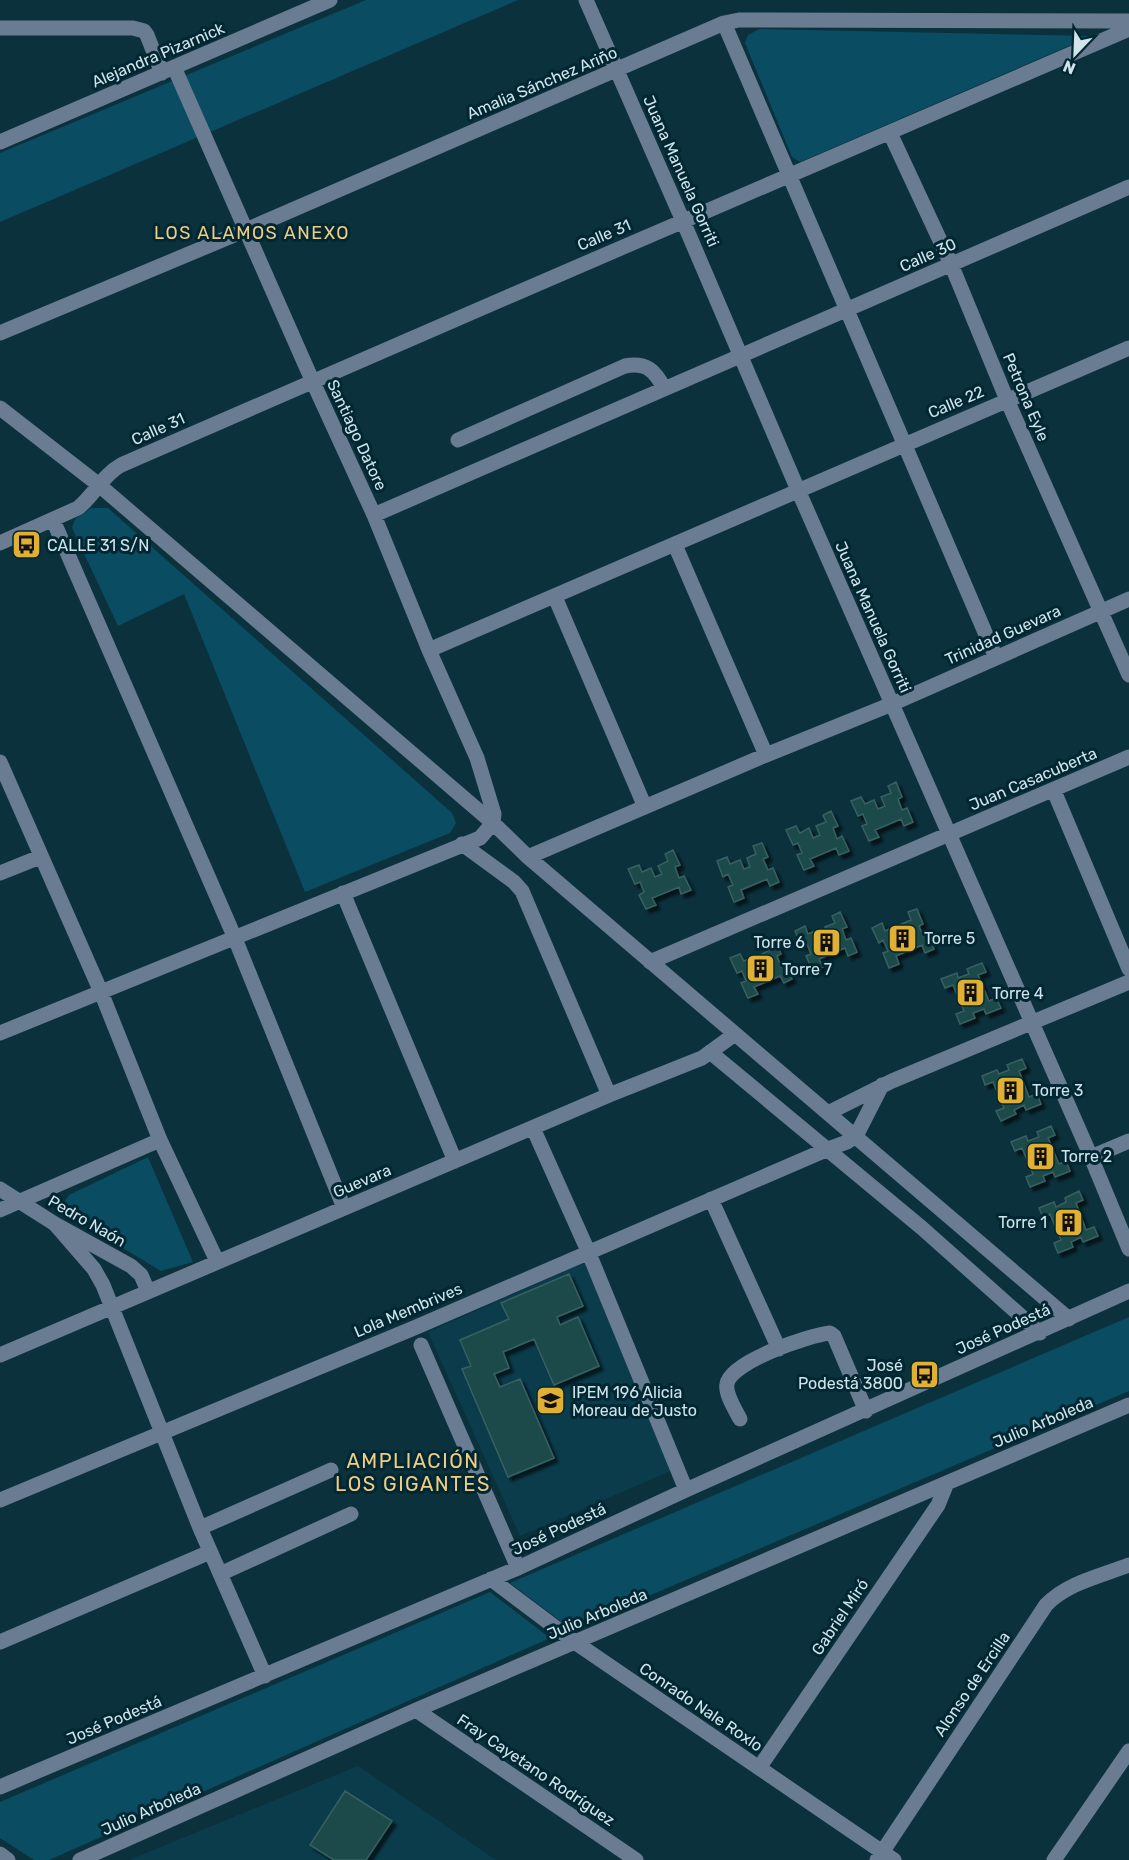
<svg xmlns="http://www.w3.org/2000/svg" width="1129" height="1860" viewBox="0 0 1129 1860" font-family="Rubik,sans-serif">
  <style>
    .built { fill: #0a3c4c }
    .green { fill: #0a4c61 }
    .building { fill: #1e4849; stroke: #376162; stroke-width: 1.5; filter: url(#shadow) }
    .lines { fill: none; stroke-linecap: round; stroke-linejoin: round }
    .minor { stroke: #697c92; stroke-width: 15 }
    .labels { text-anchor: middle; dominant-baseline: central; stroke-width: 6; stroke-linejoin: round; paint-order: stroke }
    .street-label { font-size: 16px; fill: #d0e4ec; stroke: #012733 }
    .poi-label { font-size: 16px; fill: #d0e4ec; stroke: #012733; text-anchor: start }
    .neighbourhood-label { font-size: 18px; letter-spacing: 1.5px; fill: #efcd83; stroke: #012733 }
    .quarter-label { font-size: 20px; letter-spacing: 1.5px; fill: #efcd83; stroke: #012733 }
  </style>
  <defs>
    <filter id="shadow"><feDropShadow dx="4" dy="4" stdDeviation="1.5" flood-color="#0009"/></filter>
  </defs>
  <rect width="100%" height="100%" fill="#0b313d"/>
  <path class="built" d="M586,1262L671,1471L520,1536L428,1332Z
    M358,1766L496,1860H129Z"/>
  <path class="green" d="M366,0H518L0,222V153Z
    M759,29L1092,36L800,162L792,157L745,43L748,35Z
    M91,508H108L452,813L456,823L450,833L305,892L184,594L118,626L72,528L75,519Z
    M148,1157L193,1262L161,1271L66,1214L63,1204L69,1195Z
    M1129,1317V1391L571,1629L510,1583Z
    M490,1592L550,1638L49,1860H34L0,1838V1802Z"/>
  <path class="building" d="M896,782L902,797L898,799L902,810L907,808L913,822L904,826L901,819L875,830L879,837L869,841L862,826L867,824L863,814L858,816L851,801L861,797L865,804L874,800L878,809L885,806L881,797L891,793L888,786Z
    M831,811L838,826L833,828L837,839L842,836L849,851L839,855L836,848L810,859L814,866L804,870L797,855L802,853L798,843L793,845L786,830L796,826L800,833L809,828L813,838L820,835L816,826L826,822L823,815Z
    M762,843L768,857L763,859L768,870L773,868L779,882L770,886L767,879L741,890L744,898L734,902L728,887L733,885L728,874L723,877L717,861L727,857L730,864L740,860L744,869L750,867L747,858L756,854L753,846Z
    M673,850L680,865L675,867L679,878L684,876L691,890L681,894L679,887L652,898L656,905L646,909L639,895L644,892L640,882L635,884L628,869L639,865L642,872L651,868L655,877L662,874L658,866L668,861L665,854Z
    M917,909L923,924L919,926L923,936L928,934L934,949L925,953L922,945L896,956L899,964L889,968L883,953L888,951L883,940L879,943L872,928L882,923L885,931L911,920L908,912Z
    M840,912L847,927L842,929L846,940L851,938L857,952L848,956L845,948L819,959L823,967L813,971L806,956L811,954L807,944L802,946L795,931L805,926L808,934L818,930L822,939L829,936L825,927L835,923L832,916Z
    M775,939L781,954L777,956L781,967L786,965L792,979L784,983L780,976L754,987L758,994L748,998L741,983L746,981L742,971L737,973L730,958L740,954L744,961L753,957L757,966L764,963L760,955L770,950L767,943Z
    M982,963L986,972L978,975L989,1001L996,998L1001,1008L986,1014L984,1009L973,1013L975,1018L960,1024L956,1014L964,1011L953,985L945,988L941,979L957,973L958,978L969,974L967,969Z
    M1022,1059L1026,1068L1019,1071L1029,1097L1037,1094L1041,1104L1026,1110L1024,1105L1014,1110L1016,1114L1001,1121L996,1111L1004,1108L993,1082L985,1085L982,1076L997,1070L999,1074L1009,1070L1007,1065Z
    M1051,1126L1055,1135L1048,1138L1059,1164L1066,1161L1070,1171L1055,1177L1053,1172L1043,1176L1045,1181L1030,1187L1026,1177L1033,1174L1022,1148L1015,1151L1011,1142L1026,1136L1028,1141L1039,1137L1037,1132Z
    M1079,1191L1083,1200L1076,1203L1086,1230L1094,1227L1098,1236L1083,1242L1081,1237L1071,1242L1073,1247L1058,1253L1054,1243L1061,1240L1050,1214L1043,1217L1039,1208L1054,1202L1056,1207L1066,1202L1065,1198Z
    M569,1274L583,1306L557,1317L560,1325L578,1317L599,1366L554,1385L534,1339L503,1352L509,1368L494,1374L500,1387L520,1379L554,1458L508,1477L462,1369L471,1366L460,1340L509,1319L501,1303Z
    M345,1791L392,1821L366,1860H334L310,1845Z"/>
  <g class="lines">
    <path class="minor" d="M586,0L683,221L798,490L1091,1157L1129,1249
      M724,23L996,658
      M0,28H133L144,31L147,35L162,73
      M174,67L312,380L374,515L429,650L477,758L494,814L493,823
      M890,133L951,264L1007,400L1129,675
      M0,142L330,0
      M0,333L246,230L724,23L739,20L1129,21
      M0,408L99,485L493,823L528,857L1069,1319
      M458,440L625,366C647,362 655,371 664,388
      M374,515L1129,187
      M53,520L234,936L344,1208
      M0,543L78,508C94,495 103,475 121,465C456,317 793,176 1129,29
      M675,545L766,755
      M555,597L645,807
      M429,650L1129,348
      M0,762L101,992L160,1140L217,1261
      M1054,791L1129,969
      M462,844L514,882L522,891L609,1095
      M528,857L766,755L892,704L1129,599
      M0,873L40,857
      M343,893L455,1161
      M650,962L1129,757
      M0,1033L480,838L493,823
      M710,1052L922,1228L1040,1333
      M828,1113L892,1081L1129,982
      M533,1128L588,1251L686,1490
      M1091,1157L1129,1141
      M0,1189L55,1224L131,1266L141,1275L148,1291
      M711,1199L779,1349
      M0,1210L160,1140
      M55,1224L94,1269L103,1285L200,1528L265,1676
      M421,1345L518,1568
      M0,1355L609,1095L702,1058L735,1034
      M740,1419C735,1409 725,1394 727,1384C730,1362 809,1335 830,1333L834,1336L866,1411
      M0,1500L414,1328L828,1149L847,1142L856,1136L882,1085
      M200,1528L331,1470
      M220,1574L351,1514
      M491,1579L576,1643L894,1860
      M0,1642L210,1552
      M416,1710L636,1860
      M759,1768L938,1505L947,1483
      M0,1787L518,1568L686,1490L1129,1291
      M0,1854L8,1860
      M80,1860L416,1710L1129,1405
      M877,1860L1046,1605C1067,1583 1101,1576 1129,1565
      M1054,1860L1129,1751"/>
  </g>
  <defs>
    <symbol id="bus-square" viewBox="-11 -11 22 22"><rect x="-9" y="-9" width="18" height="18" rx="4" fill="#e0b034" stroke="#012733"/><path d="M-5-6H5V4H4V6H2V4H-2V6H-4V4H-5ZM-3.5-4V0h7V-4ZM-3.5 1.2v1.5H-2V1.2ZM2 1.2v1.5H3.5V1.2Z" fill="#111"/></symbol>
    <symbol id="building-square" viewBox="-11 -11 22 22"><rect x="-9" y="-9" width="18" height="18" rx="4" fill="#e0b034" stroke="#012733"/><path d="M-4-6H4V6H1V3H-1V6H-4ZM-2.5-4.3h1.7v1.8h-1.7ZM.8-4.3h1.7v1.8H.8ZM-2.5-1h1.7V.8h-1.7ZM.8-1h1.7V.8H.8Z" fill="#111"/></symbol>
    <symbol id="school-square" viewBox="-11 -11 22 22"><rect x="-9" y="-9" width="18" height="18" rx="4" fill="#e0b034" stroke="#012733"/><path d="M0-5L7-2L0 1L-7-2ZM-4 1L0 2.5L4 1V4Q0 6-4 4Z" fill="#111"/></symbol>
  </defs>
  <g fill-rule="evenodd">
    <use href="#bus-square" x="10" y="528" width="33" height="33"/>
    <use href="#building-square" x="886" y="922" width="33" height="33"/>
    <use href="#building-square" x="810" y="926" width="33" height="33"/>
    <use href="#building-square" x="744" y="952" width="33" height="33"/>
    <use href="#building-square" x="954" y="976" width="33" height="33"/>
    <use href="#building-square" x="994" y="1074" width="33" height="33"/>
    <use href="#building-square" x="1024" y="1140" width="33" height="33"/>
    <use href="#building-square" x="1052" y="1206" width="33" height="33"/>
    <use href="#bus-square" x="908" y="1358" width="33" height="33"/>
    <use href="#school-square" x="534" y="1384" width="33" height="33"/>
  </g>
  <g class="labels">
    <g class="street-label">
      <text transform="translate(158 55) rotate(-23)">Alejandra Pizarnick</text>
      <text transform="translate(542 83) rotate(-23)">Amalia Sánchez Ariño</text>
      <text transform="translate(681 171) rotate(66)">Juana Manuela Gorriti</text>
      <text transform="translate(604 235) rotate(-23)">Calle 31</text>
      <text transform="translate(928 255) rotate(-24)">Calle 30</text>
      <text transform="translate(1026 397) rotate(67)">Petrona Eyle</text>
      <text transform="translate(956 402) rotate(-23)">Calle 22</text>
      <text transform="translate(158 429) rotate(-24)">Calle 31</text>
      <text transform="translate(357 435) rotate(65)">Santiago Datore</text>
      <text transform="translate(873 617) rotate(66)">Juana Manuela Gorriti</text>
      <text transform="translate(1003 635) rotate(-24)">Trinidad Guevara</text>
      <text transform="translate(1033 779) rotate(-23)">Juan Casacuberta</text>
      <text transform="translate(362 1181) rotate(-23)">Guevara</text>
      <text transform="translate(87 1221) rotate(30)">Pedro Naón</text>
      <text transform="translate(408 1310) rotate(-23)">Lola Membrives</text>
      <text transform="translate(1003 1329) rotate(-24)">José Podestá</text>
      <text transform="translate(1043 1422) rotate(-23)">Julio Arboleda</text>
      <text transform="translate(559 1529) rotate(-25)">José Podestá</text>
      <text transform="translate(597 1614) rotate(-23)">Julio Arboleda</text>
      <text transform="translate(840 1617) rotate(-56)">Gabriel Miró</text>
      <text transform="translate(972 1684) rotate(-56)">Alonso de Ercilla</text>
      <text transform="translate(701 1707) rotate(34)">Conrado Nale Roxlo</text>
      <text transform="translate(114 1720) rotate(-23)">José Podestá</text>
      <text transform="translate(536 1770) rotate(34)">Fray Cayetano Rodríguez</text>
      <text transform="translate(151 1809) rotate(-24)">Julio Arboleda</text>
    </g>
    <g class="poi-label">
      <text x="47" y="545">CALLE 31 S/N</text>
      <text x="924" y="938">Torre 5</text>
      <text x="805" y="942" text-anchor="end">Torre 6</text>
      <text x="782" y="969">Torre 7</text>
      <text x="992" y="993">Torre 4</text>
      <text x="1032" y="1090">Torre 3</text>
      <text x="1061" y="1156">Torre 2</text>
      <text x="1047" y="1222" text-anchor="end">Torre 1</text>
      <text x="903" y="1365" text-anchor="end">José<tspan x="903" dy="18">Podestá 3800</tspan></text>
      <text x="572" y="1392">IPEM 196 Alicia<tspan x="572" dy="18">Moreau de Justo</tspan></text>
    </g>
    <g class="neighbourhood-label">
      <text x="252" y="233">LOS ALAMOS ANEXO</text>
    </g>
    <g class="quarter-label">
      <text x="413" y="1461">AMPLIACIÓN<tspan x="413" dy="23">LOS GIGANTES</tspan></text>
    </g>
  </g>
  <g transform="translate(1075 54) rotate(203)" stroke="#012733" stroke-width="4.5" paint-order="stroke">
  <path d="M0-4.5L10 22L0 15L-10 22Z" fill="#d0e4ec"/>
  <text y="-9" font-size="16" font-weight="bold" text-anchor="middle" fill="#d0e4ec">N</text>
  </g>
</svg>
